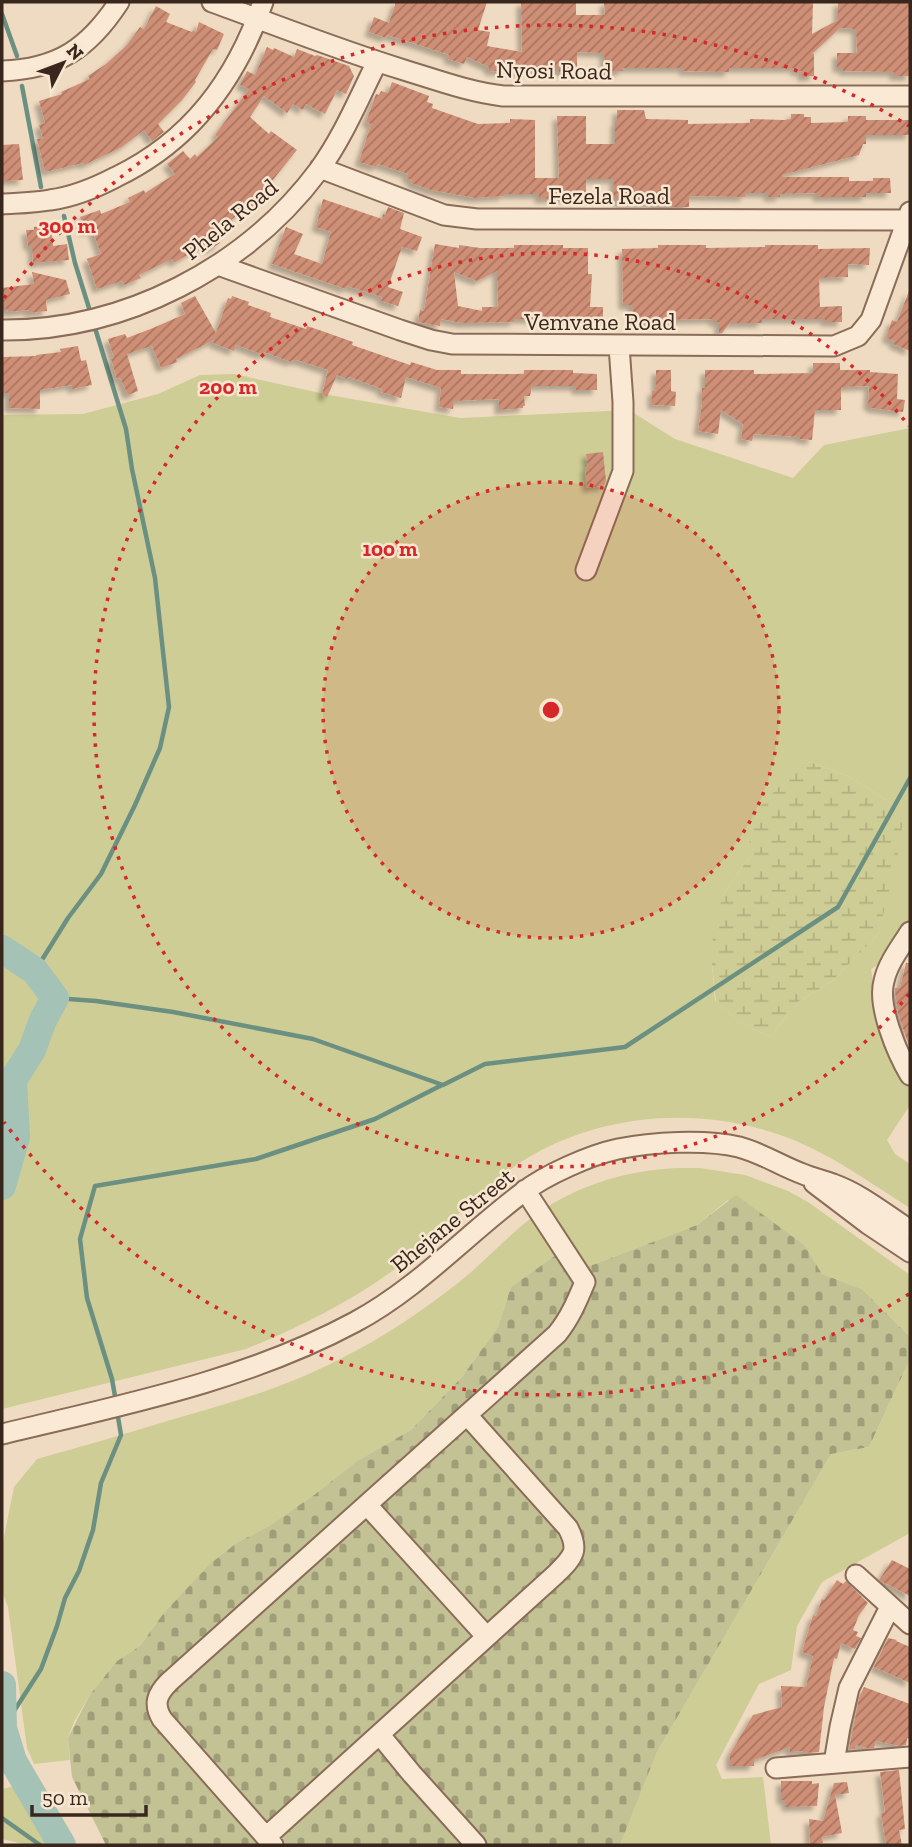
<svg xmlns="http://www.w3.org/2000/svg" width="912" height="1847" viewBox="0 0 912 1847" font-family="'Zilla Slab',serif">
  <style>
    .grass { fill: #cecd95; fill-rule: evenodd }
    .wetland { fill: url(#wetland-marsh) }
    .cemetery { fill: url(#cemetery-stones) }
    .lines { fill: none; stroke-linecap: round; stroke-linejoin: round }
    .stream { stroke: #6b9082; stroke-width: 4.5 }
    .river { stroke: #a4c2b5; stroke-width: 28 }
    .building { fill: url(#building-hatch); fill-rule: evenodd; filter: url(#shadow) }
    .minor-casing { stroke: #8a6c58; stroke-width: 23 }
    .minor { stroke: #faead5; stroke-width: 19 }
    .ring { fill: none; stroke: #d62828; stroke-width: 3.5; stroke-dasharray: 3.5 7 }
    .labels { text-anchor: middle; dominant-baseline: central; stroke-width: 5; stroke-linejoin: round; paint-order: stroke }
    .street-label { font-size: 24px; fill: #39271d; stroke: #f7e7d1 }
    .centre { fill: #d62828; stroke: #f7e7d1; stroke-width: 3.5 }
    .ring-label { font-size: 21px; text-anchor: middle; font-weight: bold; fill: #d62828; stroke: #f7e7d1; stroke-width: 5; stroke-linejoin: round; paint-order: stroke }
  </style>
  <defs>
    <pattern id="wetland-marsh" width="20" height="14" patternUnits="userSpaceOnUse" patternTransform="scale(1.75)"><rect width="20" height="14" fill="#cecd95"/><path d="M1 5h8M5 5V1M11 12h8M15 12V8" fill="none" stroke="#b2b080"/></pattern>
    <pattern id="cemetery-stones" width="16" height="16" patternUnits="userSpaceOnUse" patternTransform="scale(1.75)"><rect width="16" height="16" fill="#c2c294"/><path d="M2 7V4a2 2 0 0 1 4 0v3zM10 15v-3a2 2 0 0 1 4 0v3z" fill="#9f9e78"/></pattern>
    <pattern id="building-hatch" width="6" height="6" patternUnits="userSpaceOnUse" patternTransform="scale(1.75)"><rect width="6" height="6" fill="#cf8f76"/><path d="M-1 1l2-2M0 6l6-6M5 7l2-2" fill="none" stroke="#a97560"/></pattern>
    <filter id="shadow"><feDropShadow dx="-4.5" dy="4.5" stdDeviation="2" flood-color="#0004"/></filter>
  </defs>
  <rect width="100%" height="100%" fill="#efdbc1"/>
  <path class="grass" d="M234,374L329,395L460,418L629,410L675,439L793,478L824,445L910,428V928L883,962L871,969L878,1013L910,1083V1105L887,1140L895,1154L910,1164V1208C870,1183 831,1154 786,1137C693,1102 578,1114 499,1178C469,1203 442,1231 412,1256C362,1296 305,1325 246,1349L2,1409V415L83,414L158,394L200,375ZM805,760L850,777L894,805L884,905L878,935L831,982L799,1001L770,1037L741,1023L715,1001L712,964L724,893L749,858L781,787Z
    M677,1168H700L745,1175L788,1191L808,1202L910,1275V1337L862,1289L822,1274L803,1245L728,1200L697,1225L587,1267L558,1254L511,1287L498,1327L462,1377L411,1430L357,1461L314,1495L269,1526L238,1542L163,1614L140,1646L117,1661L89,1696L74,1722L68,1738L70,1760L34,1764L27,1748L8,1607L2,1591V1547L14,1487L37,1459C83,1446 129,1433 174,1419C231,1403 286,1387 338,1360C381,1339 421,1312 458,1283C482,1264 502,1242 525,1223C569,1187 622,1171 677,1168Z
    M910,1359V1533L822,1582L797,1626L791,1670L759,1684L716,1765L722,1779L763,1777L771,1845H620L657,1752L831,1454L869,1447Z
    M23,1784L56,1845H28L2,1839V1789Z"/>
  <path class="wetland" d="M805,760L850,777L894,805L903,819L898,855L878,935L831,982L799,1001L770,1037L741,1023L716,1002L712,964L713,927L724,893L749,858L751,816Z"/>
  <path class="cemetery" d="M736,1195L804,1245L822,1274L862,1289L910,1337V1359L869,1447L831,1454L657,1752L620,1845H106L72,1777L68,1738L89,1696L117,1661L140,1646L163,1614L210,1564L238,1542L269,1526L314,1495L357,1461L411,1430L462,1377L498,1327L511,1287L559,1253L587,1267L697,1225Z"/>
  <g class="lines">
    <path class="stream" d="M2,14L17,56
      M22,86L41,187
      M64,216L75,263L89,308
      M35,971L68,918L101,874L135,805L160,748L169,707L155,578L132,469L126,429L95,328
      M55,998L96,1001L173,1012L313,1039L443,1085L485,1064L625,1047L838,907L910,778
      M116,1402L112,1379L87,1298L80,1239L95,1186L256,1159L375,1119L442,1085
      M3,1728L41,1669L57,1626L65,1598L79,1571L93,1530L101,1483L121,1435L117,1411
      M2,1818L40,1845"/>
    <path class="river" d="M2,949L35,971L55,998L43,1020L32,1050L13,1080L16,1137L2,1186
      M2,1685L3,1728L13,1761L62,1845"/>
  </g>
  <path class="building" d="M396,2H487L478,30L490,32L487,46L522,52L521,2H576V15H605L604,2H813L812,34L838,20V2H910V76H894V72L843,71V68H837V53H857L856,29L840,28L812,54H814V76L802,77V71L795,72V68H729V72L683,71V68H622L623,71H605L604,53L577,52V73L559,72V69H524V72L489,71V67L467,57L464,64L448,59L449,55L425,47L387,35L386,38L369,32L374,17L389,23Z
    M156,6L170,14L166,22L192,32L193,30L196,32L199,22L224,34L217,50L213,49L195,80L196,82L182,100L158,124L164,132L152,141L144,130L122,147L84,165L83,163L45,172L37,139H43L39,125L45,123L39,101L62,94L61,92L90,79L88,76L106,64L127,45L140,27L144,29Z
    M267,47L273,50L274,48L294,57L297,49L315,56L317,55L349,66L354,76L346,94L337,90L325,114L306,104L303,110L293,104L287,113L264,96L250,117L269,134L271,131L297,150L263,192L265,194L252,207L250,205L220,229L224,236L218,240L220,243L209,250L206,245L201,248L200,247L174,263L172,259L139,275L141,278L124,285L122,281L97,289L87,259L101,254L92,229L85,232L80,217L100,210L101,214L130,202L128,198L144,190L145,193L175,174L167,164L183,151L190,159L195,154L197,157L218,137L215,135L249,89L240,85L247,71L255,75Z
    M392,82L429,96L427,102L433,104L432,108L478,124L510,123V119L535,120V178H559L557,116H586V144H615V122H617V110H644L646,119L688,120V124L750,123V119L784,120L791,119V114H804V117H811V123L848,122V116H866V120H910V135H866V144H863L859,155L782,175L783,177H849V181H873V178H890L891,193H866V197H817V193L780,194V197H768V193H745V197L689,196V207H671L655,206V203H618V198H614V179H586V197L539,199V194H504V196L475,198L431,190L411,183L412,180L406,178L408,174L378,164L376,167L359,162L371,124L366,122L376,94L379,95L381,91L388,93Z
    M19,144L23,180L2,181V145Z
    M323,199L382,219L383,214L385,215L388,207L404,213L400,229L422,237L417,251L402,247L388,287L403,292L398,306L381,301L382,297L347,286L346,289L272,264L286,227L303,234L294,254L322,264L331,232L316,227Z
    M51,225L53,246L67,244L69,260L33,263L32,246H28L26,230H34V227Z
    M435,244L459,248V245L480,248H514V245H563V248H588V274H592L590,307H603V323L570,322V319H514V322L462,323L441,319L440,326L418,322L420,310L424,311ZM497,271L498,307H482V311L458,306L454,272L477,281Z
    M658,245H706V248L765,247V245H818V249L870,248L869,265L848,264V277L819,278L820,307L842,306V322H825V319H762V323H730L722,333H719V322H713V319L651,320V323H633L632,305H623L622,249L658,248Z
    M32,272L66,280L70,294L46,300L47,311L29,313V310L8,312L7,309H2V288L34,284Z
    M909,291H910V351L893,344L894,341L886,338L892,320L897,322Z
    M195,296L216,333L228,298L231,299L232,296L249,302L248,305L271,313L270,317L306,329L307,326L322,331L353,342L352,345L410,365L411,362L437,370H461V374H524V370H573V373L597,374V390H576V386H532L530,396H524L525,406H523V408L499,410V399L454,401L453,409L439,407L441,388L406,377L401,398L381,392L382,389L349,377L346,379L337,375L327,397L322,395L328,370L297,360L296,361L292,360L291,362L264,352V355L236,345L234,351L213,343L214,340L176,359L177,362L161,368L152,346L127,354L138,391L128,395L120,378L117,379L111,359L114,358L108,339L125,334L127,338L153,328L185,314L181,303Z
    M78,346L81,361L86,360L92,385L72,389V385L40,390V409L9,408V393H2V357L36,356V355L61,352L60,349Z
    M813,363H840V370H870V372L898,374L897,399L905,400L903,412L871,408V406H868L869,386L841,387V410H815L812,440L800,439V437L754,434L752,441L741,439L743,424L721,410L718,434L698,431L702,404V388H705V370H754V374L813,373Z
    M656,370H671V391L676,392L675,406L652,405V391H656Z
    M603,452L606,481L604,486L587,488L585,468L588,467L586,454Z
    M906,963H910V1049L898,1013L895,992V988H900Z
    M892,1560L910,1569V1596L879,1580Z
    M837,1580L843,1584L846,1581L868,1603L859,1615L853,1630L858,1632L856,1636L861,1638L855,1649L841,1643L837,1659L834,1658L824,1707L819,1752L803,1753V1751L790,1752V1747L754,1760V1766H730V1754L753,1715L782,1707L781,1686L806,1687L813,1656L802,1652L813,1615L816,1616L822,1599L824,1600Z
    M888,1638L897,1640L896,1641L910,1647V1683L874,1667Z
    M864,1687L910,1704V1739L907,1738L906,1745L899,1746L876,1741L874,1748H867L856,1745L855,1749H849L859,1698Z
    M899,1770L905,1829L899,1830L902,1845H886L881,1813L885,1812L880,1772Z
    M781,1781H812V1784L819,1783L817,1806L786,1807V1800H781Z
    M847,1782L849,1793L835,1795L842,1833L822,1837L823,1843L810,1845L809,1819L823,1821L834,1783Z"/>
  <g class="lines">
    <defs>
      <path id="minor" d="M212,2C276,25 339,50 404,70C437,80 469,92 503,96H910
        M2,71C58,69 89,48 119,2
        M320,168L444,215L477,219L907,220
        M2,204C18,203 34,203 50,200C73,197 95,188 116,177C191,141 236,80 263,2
        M218,265L400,330L431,340L452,344L834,346L858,336L871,320L910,212
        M2,330C124,331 246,268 319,170C343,137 359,98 377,62
        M586,570L623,471V402L619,346
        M910,932C900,948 888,963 884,981C877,1006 897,1053 910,1075
        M814,1183L868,1224L910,1252
        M2,1434C122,1405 245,1381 355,1322C417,1289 466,1235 522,1193C545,1175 590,1155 618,1149C652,1142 705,1139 739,1147C762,1153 781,1166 803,1174C812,1178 823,1180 833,1184C861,1194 885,1214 910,1230
        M367,1505L486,1636
        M856,1575L910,1624
        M380,1735L412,1774L476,1845
        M834,1763L840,1727L849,1688L890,1607
        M776,1768L910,1757
        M266,1837L556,1574C573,1557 580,1551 568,1528L467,1415
        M273,1845L162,1719C153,1704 157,1694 169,1682L557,1334C570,1318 577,1301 585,1282L525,1190"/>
    </defs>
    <use href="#minor" class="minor-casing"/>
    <use href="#minor" class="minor"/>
  </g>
  <circle cx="551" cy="710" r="228" fill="#d62828" fill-opacity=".12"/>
  <g class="ring">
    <circle cx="551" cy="710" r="228"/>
    <path d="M909 994A457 457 0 1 1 909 426"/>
    <path d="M909 1294A685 685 0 0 1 4 1122M4 298A685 685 0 0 1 909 126"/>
  </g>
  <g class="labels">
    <g class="street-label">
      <text transform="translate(554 70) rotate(1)">Nyosi Road</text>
      <text x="609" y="195">Fezela Road</text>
      <text transform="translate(230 219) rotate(-39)">Phela Road</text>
      <text x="600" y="321">Vemvane Road</text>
      <text transform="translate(452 1220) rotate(-39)">Bhejane Street</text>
    </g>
  </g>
  <circle cx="551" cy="710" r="10" class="centre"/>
  <g class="ring-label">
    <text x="67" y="233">300 m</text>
    <text x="228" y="394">200 m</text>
    <text x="390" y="556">100 m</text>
  </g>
  <rect width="912" height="1847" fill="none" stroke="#39271d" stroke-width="7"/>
  <g transform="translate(63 63) rotate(48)" stroke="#f7e7d1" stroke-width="5" paint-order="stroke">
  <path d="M0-5L12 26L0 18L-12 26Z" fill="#39271d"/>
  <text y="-10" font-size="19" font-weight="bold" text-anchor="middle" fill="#39271d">N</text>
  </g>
  <path d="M32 1805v10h114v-10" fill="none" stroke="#39271d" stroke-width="3.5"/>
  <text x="42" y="1805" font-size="21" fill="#39271d" stroke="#f7e7d1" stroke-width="5" paint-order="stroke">50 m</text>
</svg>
